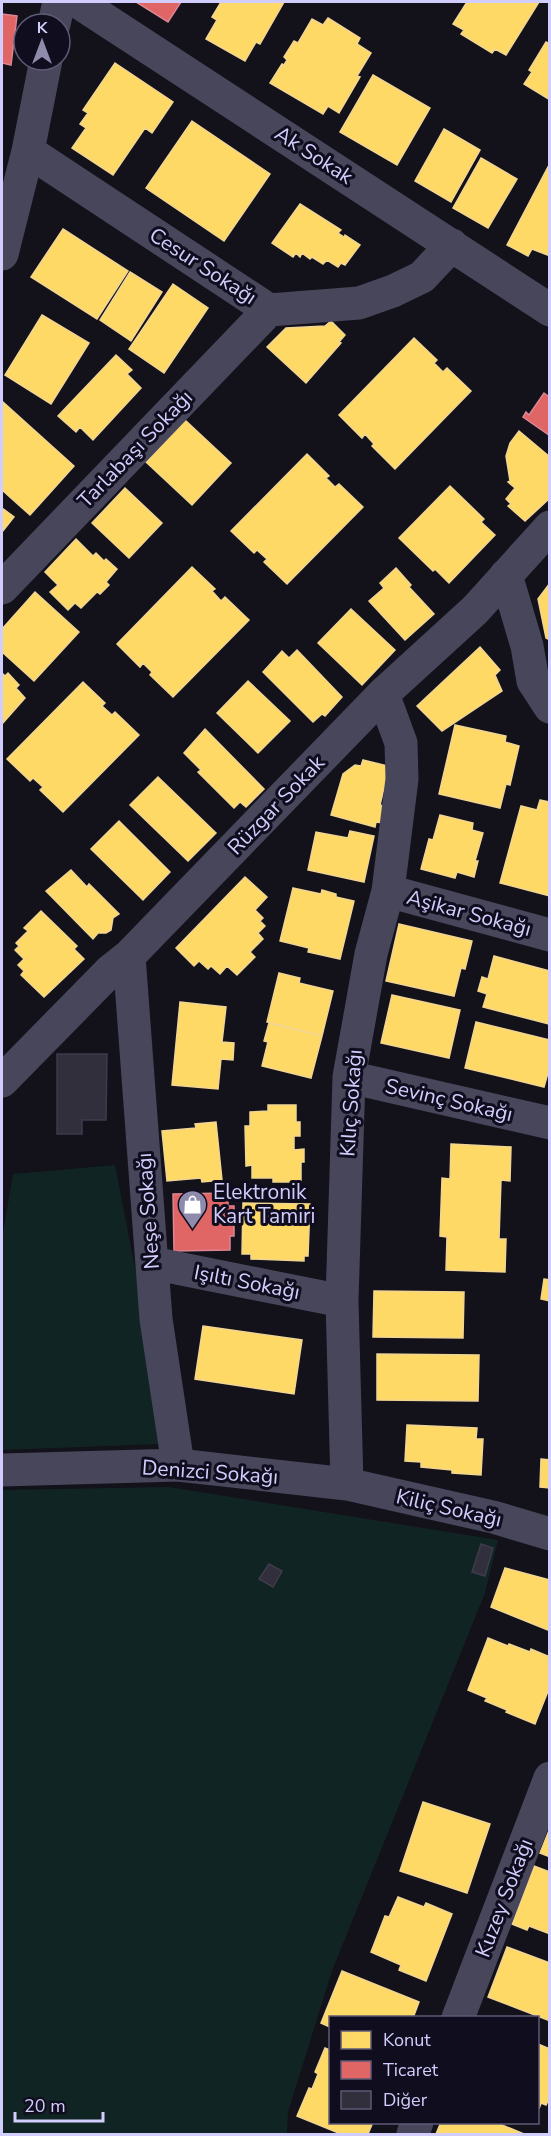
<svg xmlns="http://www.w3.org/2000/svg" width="551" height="2136" viewBox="0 0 551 2136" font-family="'Nunito Sans',sans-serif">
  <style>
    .green { fill: #112424 }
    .homes { fill: #ffd966; stroke: #f1d593; stroke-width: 1.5 }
    .shops { fill: #e06666; stroke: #dc8593; stroke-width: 1.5 }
    .building { fill: #312f3c; stroke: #3e3b4d; stroke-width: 1.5 }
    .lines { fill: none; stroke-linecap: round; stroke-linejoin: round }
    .minor { stroke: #47465b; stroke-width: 33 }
    .labels { text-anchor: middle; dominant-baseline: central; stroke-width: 6; stroke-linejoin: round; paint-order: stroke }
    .street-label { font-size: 21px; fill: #d1cdfc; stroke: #100d1e }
    .poi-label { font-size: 21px; fill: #d1cdfc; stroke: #100d1e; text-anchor: start }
  </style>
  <rect width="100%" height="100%" fill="#13111a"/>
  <path class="green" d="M115,1165L143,1309L161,1444L2,1450V1239L13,1174Z
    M169,1487L498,1540L485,1593L332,1971L288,2112L287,2134H2V1490Z"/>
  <path class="homes" d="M221,2H284L260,44L256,42L245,61L206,39L217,20L212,17Z
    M467,2H539L506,55L495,49L492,53L461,34L464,30L453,24Z
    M328,18L360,38L357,44L371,53L357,76L360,77L339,113L328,106L323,114L270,83L282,64L284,65L287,60L284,57L294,41L298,43L312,19L323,25Z
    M546,42L550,44V100L524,84L532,72L529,70Z
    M115,63L173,102L152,133L145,128L113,175L72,148L86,128L80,124L88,113L83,110Z
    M373,75L430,108L397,165L340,132Z
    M192,121L270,174L224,241L146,188Z
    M444,129L480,150L451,202L415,181Z
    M481,158L517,179L488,228L453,208Z
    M550,163V256L532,249L528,256L507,245Z
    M300,204L341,230L338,233L344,237L345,235L360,245L345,265L341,263L338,267L327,260L323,264L312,257L310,259L302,253L300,257L296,253L293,257L272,243Z
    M63,229L128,271L97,319L31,277Z
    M130,272L162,292L131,341L100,320Z
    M173,284L208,308L164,373L129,349Z
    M42,315L89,343L51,404L5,375Z
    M331,321L345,335L339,342L341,343L306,383L267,347L286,328L325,326Z
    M414,338L437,360L434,363L443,372L447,368L471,391L395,469L372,446L374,444L365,434L362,438L339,415Z
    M116,355L132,370L127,374L141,388L93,440L80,427L76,432L58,416Z
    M3,402L74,466L30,515L2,490Z
    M185,420L231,463L192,505L146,462Z
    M519,431L550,457V498L525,521L508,506L511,504L506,499L515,488L508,482L510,481L506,456L510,443Z
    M307,454L329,476L326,478L335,487L339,484L363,507L287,584L264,562L267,559L257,550L254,553L231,531Z
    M450,486L484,519L481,522L495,535L449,583L435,569L433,571L399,538Z
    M125,488L162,523L129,558L92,523Z
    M2,508L14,517L2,532Z
    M76,539L93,556L96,553L104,561L106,559L117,569L106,582L109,585L100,594L97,592L81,608L75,603L68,610L50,592L58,585L45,572Z
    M192,567L215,589L212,591L221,601L225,597L249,620L173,697L150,675L152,672L143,663L140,667L117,644Z
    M396,568L411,585L409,587L434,614L405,640L369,601L384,588L380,583Z
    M550,583V640L546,638L538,599Z
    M35,592L79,632L34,681L2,652V629Z
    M351,609L395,650L362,685L318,643Z
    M480,647L500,670L495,675L502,691L442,731L417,706Z
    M297,650L342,697L325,716L322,714L313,722L263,672L282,651L289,658Z
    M2,673L5,676L8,673L19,685L16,688L25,698L2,724Z
    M248,681L290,721L258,753L217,713Z
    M83,682L105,703L102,706L112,715L115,712L139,735L63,812L40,790L43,787L33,778L30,781L7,759Z
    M455,725L506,736L505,742L519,746L510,785L506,784L500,808L439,794Z
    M205,729L264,789L246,807L240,802L234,808L198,772L201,770L184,753Z
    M363,760L392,767L391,789L384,788L380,805L385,806L382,823L376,822L375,827L331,815L343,774L355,765L361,766Z
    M158,777L216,833L188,861L130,805Z
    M540,800L550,802V896L500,883L521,806L537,810Z
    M440,815L473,823L472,830L483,833L475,861H478L474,877L457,872L455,878L421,869L429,839L433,840Z
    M119,821L170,872L143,900L91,849Z
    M350,831L374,836L364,882L308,870L316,832L348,838Z
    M71,870L87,887L89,884L119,914L113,918L111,930L106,933H98L93,939L46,891Z
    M245,877L267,897L255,910L263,918L260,921L265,926L258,933L263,939L250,952L255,957L237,975L227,966L220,974L211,966L208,969L199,961L194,966L176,948Z
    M293,888L321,894L322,890L336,894V897L354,901L340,959L308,952L309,948L280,941Z
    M41,911L77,946L74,949L84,959L44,997L21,975L24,971L18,965L24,959L15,950L19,946L16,943L28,931L24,928Z
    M399,924L472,941L465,969L461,968L454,996L386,981Z
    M494,956L550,971L549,1024L483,1007L487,994L478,991L482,977L488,979Z
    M279,973L300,978L299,983L333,991L322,1036L267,1022Z
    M392,995L460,1010L449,1058L381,1043Z
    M180,1002L226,1007L222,1042L234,1043L233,1060L221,1059L218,1089L172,1085Z
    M476,1022L550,1040V1066L544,1087L465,1068Z
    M269,1023L322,1036L311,1078L262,1066L268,1042L264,1041Z
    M268,1105H296V1122H300V1136H294V1150L304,1149V1162H301V1182H273V1178H252V1165L246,1166L245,1126H250V1112L268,1111Z
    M216,1122L222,1180L202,1182L201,1178L167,1181L162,1131L196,1128L195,1124Z
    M451,1144L511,1147L510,1181L501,1180L499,1239H506L505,1272L446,1270L447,1237L440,1236L442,1178L450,1179Z
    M243,1203L310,1204L308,1256H304V1261L251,1259V1254H242Z
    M544,1279L550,1280V1301L541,1299Z
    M374,1291L464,1292L463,1338L373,1337Z
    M203,1326L302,1340L294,1394L195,1379Z
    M377,1354L479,1355L478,1401L377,1400Z
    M407,1425L477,1428L476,1439H483L481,1475L452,1473V1470L421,1467V1462L405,1461Z
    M541,1459L550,1460V1488L540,1487Z
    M505,1568L550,1580V1631L491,1607Z
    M488,1638L508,1646L509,1644L530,1652L531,1649L550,1657V1686L535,1724L506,1712L507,1710L485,1701L487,1698L468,1690Z
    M423,1802L490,1824L467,1893L400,1871Z
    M550,1828V1857L540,1853Z
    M534,1866L550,1872V1934L529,1926L527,1930L512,1924Z
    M398,1897L424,1907L426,1903L452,1914L426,1981L399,1970L401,1965L371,1952L385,1916L389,1917Z
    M507,1947L550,1963V2021L488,1997Z
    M342,1971L419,2002L413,2018H330V2027L321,2023Z
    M538,2044L550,2049V2097L546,2105L541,2103L539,2109Z
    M325,2048L330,2050V2122H373L368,2134H341L297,2116L309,2088L312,2089L318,2074L315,2072Z
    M441,2122H495L524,2134H436Z"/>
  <path class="shops" d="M136,2H181L168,22Z
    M2,14L17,16L11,65L2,63Z
    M544,393L548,396L550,393L549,435L523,417L526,412L529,415Z
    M228,1193V1206H234V1236H230V1250L174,1251L173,1194Z"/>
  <path class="building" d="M57,1054H107L106,1120H82V1134H57Z
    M481,1544L493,1548L485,1576L472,1572Z
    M269,1564L282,1571L273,1587L259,1579Z"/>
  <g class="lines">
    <path class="minor" d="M78,2L550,310
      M54,24L59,2
      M28,151L269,310L359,303L393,291L422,277L452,245
      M2,254L28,151L46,60
      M506,575L527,646L533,681L550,707
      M2,588L269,310
      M388,891L550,935
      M129,956L156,1319L178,1465
      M349,1077L550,1123
      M2,1081L110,971L129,956L383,694L475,610L550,527
      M152,1263L342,1301
      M2,1470L178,1465L347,1484L493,1517L550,1534
      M347,1484L342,1301L349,1077L371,954L388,891L402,779L401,743L383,694
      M458,2018L550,1778
      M413,2134L417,2122"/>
  </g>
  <defs>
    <symbol id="shop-pin" viewBox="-11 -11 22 30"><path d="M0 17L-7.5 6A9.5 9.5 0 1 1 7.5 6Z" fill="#8e8bad" stroke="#100d1e"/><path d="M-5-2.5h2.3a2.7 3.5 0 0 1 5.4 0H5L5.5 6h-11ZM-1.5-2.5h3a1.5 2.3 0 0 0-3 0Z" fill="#fff"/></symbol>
  </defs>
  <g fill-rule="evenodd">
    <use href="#shop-pin" x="176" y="1188" width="33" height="45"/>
  </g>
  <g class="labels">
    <g class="street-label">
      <text transform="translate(314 155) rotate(33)">Ak Sokak</text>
      <text transform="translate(203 266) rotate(33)">Cesur Sokağı</text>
      <text transform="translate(135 449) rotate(-46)">Tarlabaşı Sokağı</text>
      <text transform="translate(276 805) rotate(-46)">Rüzgar Sokak</text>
      <text transform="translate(469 913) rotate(15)">Aşikar Sokağı</text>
      <text transform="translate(449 1100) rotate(13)">Sevinç Sokağı</text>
      <text transform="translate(351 1103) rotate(-86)">Kılıç Sokağı</text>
      <text transform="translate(148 1211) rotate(-94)">Neşe Sokağı</text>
      <text transform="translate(247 1282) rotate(11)">Işıltı Sokağı</text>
      <text transform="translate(210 1472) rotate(4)">Denizci Sokağı</text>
      <text transform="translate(449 1508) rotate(13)">Kiliç Sokağı</text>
      <text transform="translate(504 1898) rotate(-69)">Kuzey Sokağı</text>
    </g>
    <g class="poi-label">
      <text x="213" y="1192">Elektronik<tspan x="213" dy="24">Kart Tamiri</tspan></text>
    </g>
  </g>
  <rect width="551" height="2136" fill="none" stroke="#d1cdfc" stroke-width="6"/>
  <rect x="329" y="2016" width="210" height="108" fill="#100d1e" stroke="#5d5a77" stroke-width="1.5"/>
  <rect x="341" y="2031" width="30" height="18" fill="#ffd966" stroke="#5d5a77" stroke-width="1.5"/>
  <text x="383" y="2046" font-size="18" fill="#d1cdfc">Konut</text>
  <rect x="341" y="2061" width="30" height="18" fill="#e06666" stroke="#5d5a77" stroke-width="1.5"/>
  <text x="383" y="2076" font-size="18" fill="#d1cdfc">Ticaret</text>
  <rect x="341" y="2091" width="30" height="18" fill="#312f3c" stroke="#5d5a77" stroke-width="1.5"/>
  <text x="383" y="2106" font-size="18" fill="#d1cdfc">Diğer</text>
  <g transform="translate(42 42)"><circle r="28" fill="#100d1e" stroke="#5d5a77" stroke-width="1.5"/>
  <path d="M0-4.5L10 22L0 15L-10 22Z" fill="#8e8bad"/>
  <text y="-9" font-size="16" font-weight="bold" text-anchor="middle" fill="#d1cdfc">K</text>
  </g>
  <path d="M15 2112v9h88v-9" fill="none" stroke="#d1cdfc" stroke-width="3"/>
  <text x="24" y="2112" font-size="18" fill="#d1cdfc" stroke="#100d1e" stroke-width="4.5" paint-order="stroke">20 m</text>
</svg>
